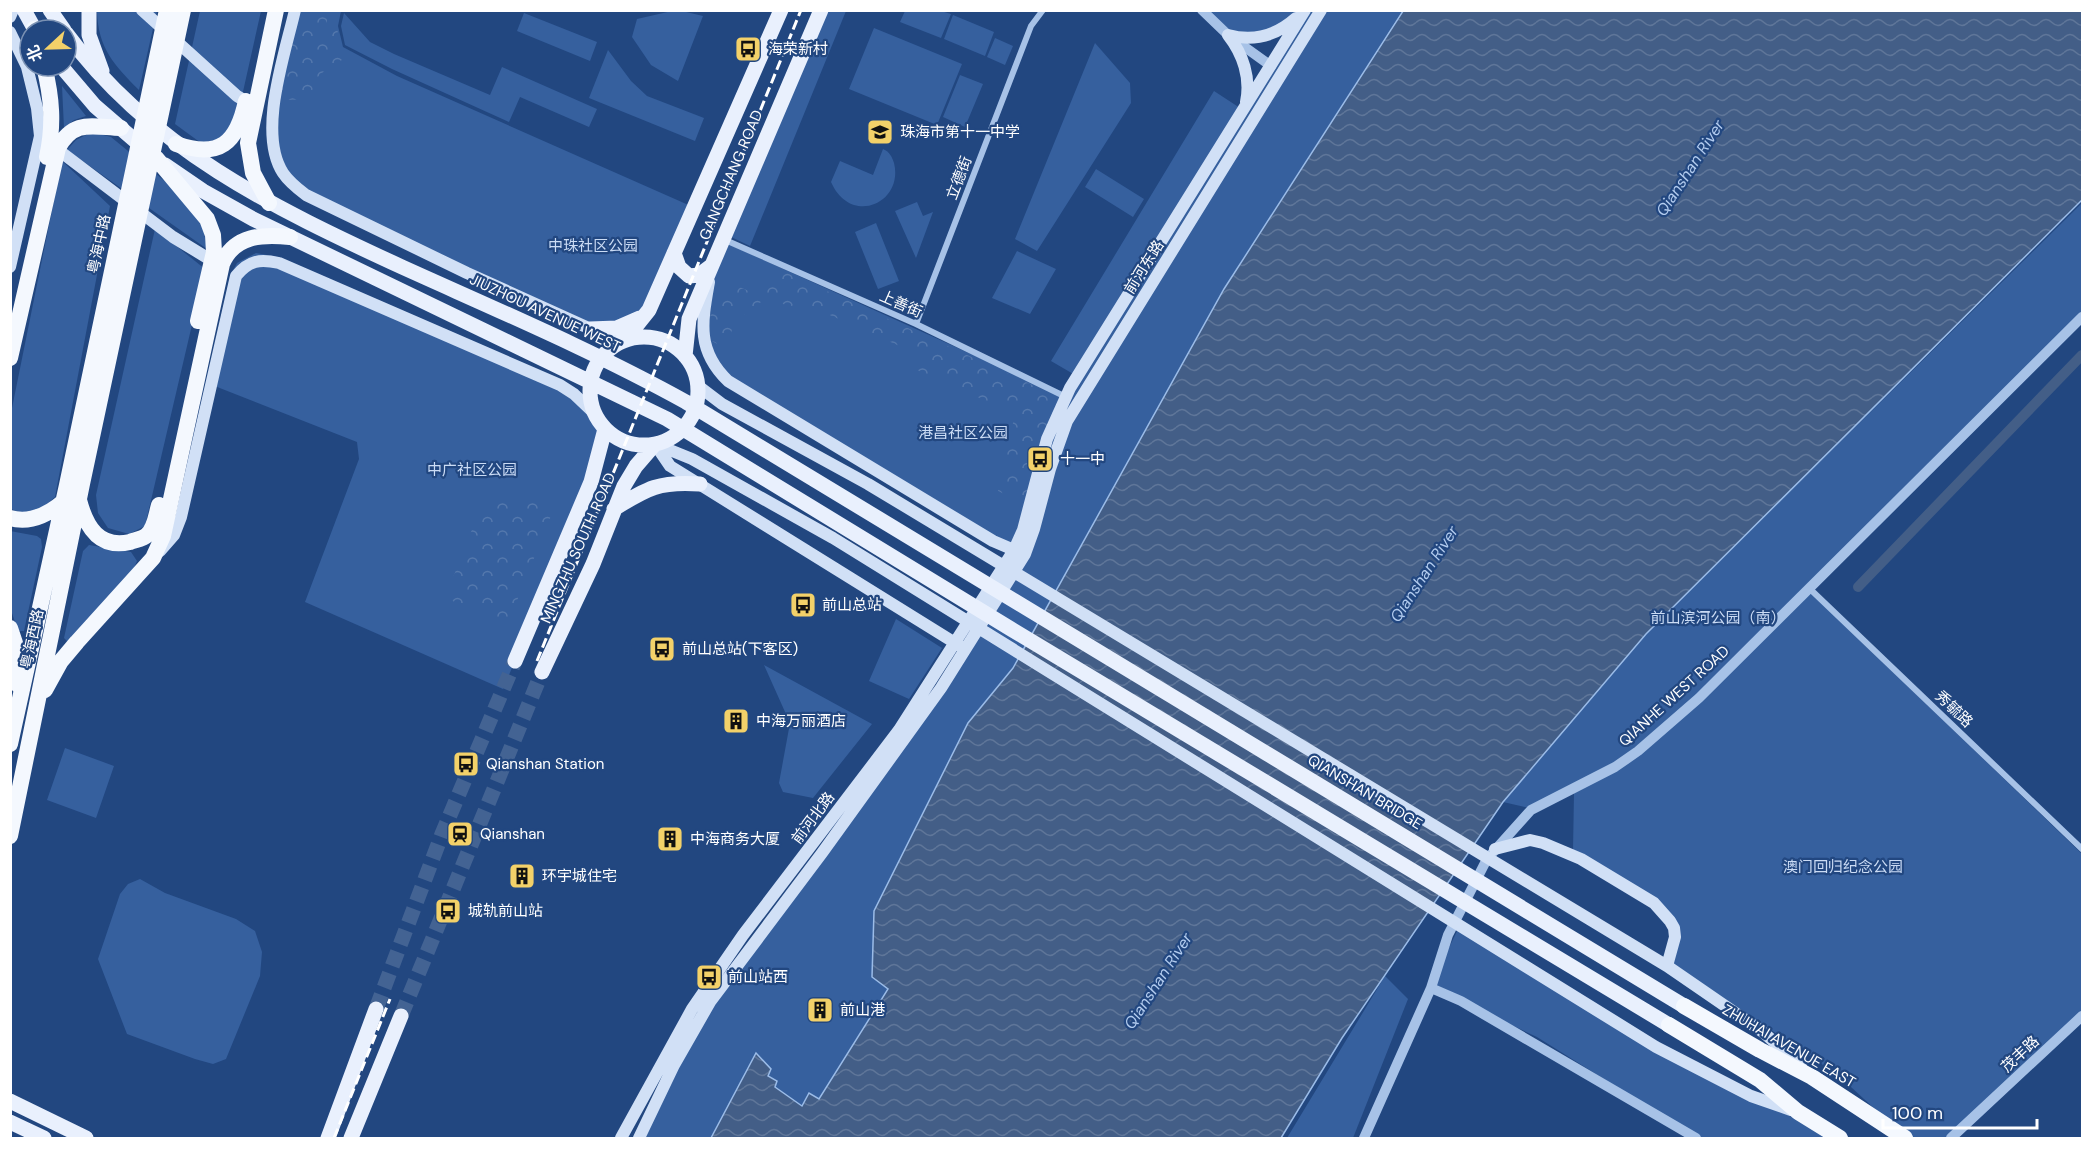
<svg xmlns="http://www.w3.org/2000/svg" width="2093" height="1149" viewBox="0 0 2093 1149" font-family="'DM Sans','Noto Sans SC',sans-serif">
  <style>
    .green { fill: #36609e }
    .forest { fill: url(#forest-crowns) }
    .water { fill: url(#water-waves); stroke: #9bbce8; stroke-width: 1.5 }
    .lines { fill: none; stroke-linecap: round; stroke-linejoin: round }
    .canal { stroke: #435e87; stroke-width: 10 }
    .primary-tunnel { stroke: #436393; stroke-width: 15; stroke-dasharray: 15 8; stroke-linecap: butt }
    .minor { stroke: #a7c2e7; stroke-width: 6 }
    .tertiary { stroke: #a7c2e7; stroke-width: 10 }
    .secondary { stroke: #d1e0f6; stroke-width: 12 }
    .primary { stroke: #e9f0fd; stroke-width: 15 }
    .trunk { stroke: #f4f8fe; stroke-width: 16 }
    .rail { stroke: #fff; stroke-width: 3; stroke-dasharray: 10 4.5; stroke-linecap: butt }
    .labels { text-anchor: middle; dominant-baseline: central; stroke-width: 4.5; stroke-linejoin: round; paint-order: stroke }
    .poi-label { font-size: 15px; fill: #fff; stroke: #224780; text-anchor: start }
    .street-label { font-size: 15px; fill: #fff; stroke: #224780 }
    .park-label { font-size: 15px; fill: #cbdcf5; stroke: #224780 }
    .water-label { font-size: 16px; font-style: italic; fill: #b3ccef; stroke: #224780 }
  </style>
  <defs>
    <pattern id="forest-crowns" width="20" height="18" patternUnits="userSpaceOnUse" patternTransform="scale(1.5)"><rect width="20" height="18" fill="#36609e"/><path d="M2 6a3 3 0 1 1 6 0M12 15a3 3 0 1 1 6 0" fill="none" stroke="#5478ad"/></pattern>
    <pattern id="water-waves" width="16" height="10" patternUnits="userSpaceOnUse" patternTransform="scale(1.5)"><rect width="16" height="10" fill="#435e87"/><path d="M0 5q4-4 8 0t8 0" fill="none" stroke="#5f7699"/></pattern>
  </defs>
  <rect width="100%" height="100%" fill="#224780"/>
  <path class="green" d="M97,11H157L139,90C114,65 98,48 97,11Z
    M200,11H261L238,114L225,138L201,143L175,124Z
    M296,11H341L338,26L343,47L397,76L693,207L637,320L590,328L293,184L273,142Z
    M672,11H682L703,16L678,81L651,65L632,37L637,19Z
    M825,11H846L750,246L729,236Z
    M905,11H941L951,14L941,38L900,22Z
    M1206,11H1300L1270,32L1230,33Z
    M1306,11H1402L1224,289L1013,667L968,723L874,911L888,988L819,1099L809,1093L802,1106L774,1087L777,1081L768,1076L756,1054L711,1138H640L689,1039L924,719L1014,549L735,384L707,343L715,265L724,242L1066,397Z
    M344,13L370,42L394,54L490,95L502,67L597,109L589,127L520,97L509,122L392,69L345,45L341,26Z
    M524,13L597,42L590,61L517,31Z
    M953,15L994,32L985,56L944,39Z
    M874,28L962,64L937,125L849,89Z
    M995,38L1013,46L1005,65L987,57Z
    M1095,43L1130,83L1131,103L1037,251L1015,239Z
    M608,50L631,81L647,96L704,118L695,141L589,98Z
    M960,75L983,84L965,127L943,117Z
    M62,86L86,116L74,120L64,128Z
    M1214,91L1240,108L1075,375L1051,361Z
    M92,132L111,137L178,192L202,221L207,249L67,150L76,140Z
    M883,149C890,152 892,157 894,163C904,203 851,227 831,182L840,161L873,175Z
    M62,161L110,206L55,497C39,511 31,518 11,509V413Z
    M1096,169L1144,199L1133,217L1085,187Z
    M917,202L923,216L933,212L916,258L895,211Z
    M2082,203V311L1697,695L1614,765L1529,808L1503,802L1646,634Z
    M876,223L899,281L878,289L855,232Z
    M155,229L205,269L145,526L129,534L108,528L98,513L96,495Z
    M1017,251L1056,269L1030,314L992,298Z
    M256,253L278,257L560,385L595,414L605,429L591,482L503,689L305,602L359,459L357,442L207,383L230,276L237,263Z
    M10,531L37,536L41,539L42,547L24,631H18L11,610Z
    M89,545L131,552L137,561L134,568L68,642L64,638L83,551Z
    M1809,591L2082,854V1013L1948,1138H1912L1890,1123L1838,1075L1671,963L1676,926L1573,851L1574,793L1616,769Z
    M896,619L942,648L909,699L869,681Z
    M764,665L872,724L813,798L783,792L779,783L790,723Z
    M65,748L114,766L96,818L47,800Z
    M140,879L165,893L236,919L255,931L262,952L260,976L226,1059L213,1064L195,1059L127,1034L98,959L120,894L128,884Z
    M1459,927L1656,1047L1832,1138H1698L1537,1037L1430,987Z
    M1385,976L1408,999L1353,1138H1287Z"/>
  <path class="forest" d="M298,11H329L326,25L337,28L341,48L347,51C341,72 312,63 312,99L285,100L279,98Z
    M606,249L614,255L624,250L628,251L626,257L615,260L613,270L608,269L607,266L610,260L603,254V250Z
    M772,266L1061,398L1025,504L998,491L1015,414L917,370L922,356L796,300L791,308L760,292Z
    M723,280L763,297L753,318L739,312L725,348L710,340C705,320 716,298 723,280Z
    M559,496L508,623L445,598L484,499Z"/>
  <path class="water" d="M1403,11H2082V200L1646,634L1503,802L1342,1038L1281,1138H711L756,1053L771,1069L768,1076L777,1081L775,1087L802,1106L809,1093L819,1099L888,989L872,977L874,911L968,723L1013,668L1224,289Z"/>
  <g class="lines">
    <path class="canal" d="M1858,587L2082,355"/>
    <path class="primary-tunnel" d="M376,1009L442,834L515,661
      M401,1016L542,672"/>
    <path class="minor" d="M723,239L916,324L1066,397
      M916,324L1031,26L1043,10
      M1809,588L2082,849"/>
    <path class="tertiary" d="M1202,10L1228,35L1271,66
      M1431,988L1461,1001L1696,1138
      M1364,1138L1431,988L1448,935L1487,859L1531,810L1615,767L1638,751L1699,698L2082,317
      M1951,1138L2082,1016"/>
    <path class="secondary" d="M142,10L237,96L252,105
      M295,10C285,54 257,133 283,173C289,182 298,189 306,195L467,273L604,335L625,340
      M10,17L13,10
      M10,32L27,67L37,108L40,136L10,267
      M1228,35C1254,42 1277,35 1296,18
      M1228,35C1243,54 1251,78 1246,102
      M53,146L173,237L219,265
      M709,282C702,322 696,350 728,381L993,541L1021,553
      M697,385L722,404L868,484L1667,966L1763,1032L1801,1066
      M655,444L692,459L833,538L1656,1047L1751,1096L1791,1110
      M655,444L670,466L960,646
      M160,551L174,535L181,517L236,276C249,260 260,259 279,263L560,385L574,394L595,414
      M1495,849L1530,840L1543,843L1581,859L1654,903L1670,921L1674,928L1675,937L1667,966
      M621,1138L692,1009L743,935L899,730L1014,550L1023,530L1047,439L1070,388L1305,10
      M639,1138L674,1065L710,1002L822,853L941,688L1025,554L1034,529L1050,469L1067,421L1321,10"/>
    <path class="primary" d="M24,10L35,30
      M50,10L64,30
      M89,10V35L102,71
      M66,33C151,149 274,208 402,267C497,310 594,351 686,402L1684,1006
      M61,66L95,106L146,150
      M165,165L203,191L253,219L667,419L1011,629L1669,1025
      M674,253L679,267L689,276L699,275L711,266
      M590,329L617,328L640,318
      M590 391a54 54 0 1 1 108 0a54 54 0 1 1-108 0Z
      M625,340L649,310L781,10
      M685,356L689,319L821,10
      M614,509C647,488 660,481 700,484
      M515,661L591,482L605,429
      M542,672L593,564L624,486L636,466L655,444
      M10,1101L86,1138
      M10,1122L44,1138
      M328,1138L376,1009
      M351,1138L401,1016"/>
    <path class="trunk" d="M34,29L35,30
      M44,66C52,98 54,125 47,157
      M176,144C220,159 237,143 246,101
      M156,158L207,219L213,235L214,252L198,321
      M269,203L253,173L248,143L276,10
      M10,358L58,148C74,119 92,127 121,128
      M79,500C86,527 99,549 130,542C135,540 143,539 147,535C155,528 156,515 159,505
      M10,518C31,524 49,514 64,501
      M10,628L15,643L19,686
      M45,690L61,661L77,642L153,558L163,536L222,264C234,235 263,234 290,237
      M10,744L67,485L167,10
      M10,836L82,484L183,10
      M1684,1006L1760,1050L1812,1077L1905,1138
      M1669,1025L1760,1080L1798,1112L1840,1138"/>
    <path class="rail" d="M537,661L801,10
      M334,1138L390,999"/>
  </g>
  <defs>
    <symbol id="bus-square" viewBox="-11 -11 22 22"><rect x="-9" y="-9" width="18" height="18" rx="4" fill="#f3d169" stroke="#224780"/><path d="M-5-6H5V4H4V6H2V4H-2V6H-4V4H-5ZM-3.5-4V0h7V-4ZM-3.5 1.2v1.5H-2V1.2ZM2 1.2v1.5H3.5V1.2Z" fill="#111"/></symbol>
    <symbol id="school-square" viewBox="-11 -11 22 22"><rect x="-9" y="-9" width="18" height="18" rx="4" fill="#f3d169" stroke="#224780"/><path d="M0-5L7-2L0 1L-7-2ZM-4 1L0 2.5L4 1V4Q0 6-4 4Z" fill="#111"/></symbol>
    <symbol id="building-square" viewBox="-11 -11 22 22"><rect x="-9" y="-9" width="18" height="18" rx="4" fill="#f3d169" stroke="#224780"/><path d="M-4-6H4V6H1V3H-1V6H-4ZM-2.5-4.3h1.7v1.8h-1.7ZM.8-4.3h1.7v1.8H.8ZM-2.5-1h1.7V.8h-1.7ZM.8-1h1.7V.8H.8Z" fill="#111"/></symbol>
    <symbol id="station-square" viewBox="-11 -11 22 22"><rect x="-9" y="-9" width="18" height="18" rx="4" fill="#f3d169" stroke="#224780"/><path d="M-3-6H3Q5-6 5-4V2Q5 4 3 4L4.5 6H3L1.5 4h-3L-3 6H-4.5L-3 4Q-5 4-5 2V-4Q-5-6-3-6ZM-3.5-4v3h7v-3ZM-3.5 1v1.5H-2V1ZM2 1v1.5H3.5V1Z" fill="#111"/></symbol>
  </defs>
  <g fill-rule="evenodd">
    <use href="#bus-square" x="733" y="34" width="30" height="30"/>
    <use href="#school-square" x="865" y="117" width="30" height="30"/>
    <use href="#bus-square" x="1025" y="444" width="30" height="30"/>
    <use href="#bus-square" x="788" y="590" width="30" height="30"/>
    <use href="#bus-square" x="647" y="634" width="30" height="30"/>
    <use href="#building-square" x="721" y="706" width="30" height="30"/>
    <use href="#bus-square" x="451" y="749" width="30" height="30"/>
    <use href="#station-square" x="445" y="819" width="30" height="30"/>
    <use href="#building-square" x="655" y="824" width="30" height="30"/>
    <use href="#building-square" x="507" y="861" width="30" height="30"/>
    <use href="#bus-square" x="433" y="896" width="30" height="30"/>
    <use href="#bus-square" x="694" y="962" width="30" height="30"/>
    <use href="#building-square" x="805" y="995" width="30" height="30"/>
  </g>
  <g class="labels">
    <g class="poi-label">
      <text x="768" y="49">海荣新村</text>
      <text x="900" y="132">珠海市第十一中学</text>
      <text x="1060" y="459">十一中</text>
      <text x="822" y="605">前山总站</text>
      <text x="682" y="649">前山总站(下客区)</text>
      <text x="756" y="721">中海万丽酒店</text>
      <text x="486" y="764">Qianshan Station</text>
      <text x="480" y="834">Qianshan</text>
      <text x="690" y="839">中海商务大厦</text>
      <text x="542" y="876">环宇城住宅</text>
      <text x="468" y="911">城轨前山站</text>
      <text x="728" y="977">前山站西</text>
      <text x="840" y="1010">前山港</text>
    </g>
    <g class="street-label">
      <text transform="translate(731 175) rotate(-67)">GANGCHANG ROAD</text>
      <text transform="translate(959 178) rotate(-69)">立德街</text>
      <text transform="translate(99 244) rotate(-78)">粤海中路</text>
      <text transform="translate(1144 267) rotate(-58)">前河东路</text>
      <text transform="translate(901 304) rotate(24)">上善街</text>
      <text transform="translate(545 313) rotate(25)">JIUZHOU AVENUE WEST</text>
      <text transform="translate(578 548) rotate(-66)">MINGZHU SOUTH ROAD</text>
      <text transform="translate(32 639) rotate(-78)">粤海西路</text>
      <text transform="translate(1674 696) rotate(-42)">QIANHE WEST ROAD</text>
      <text transform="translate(1954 709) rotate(44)">秀毓路</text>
      <text transform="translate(1365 792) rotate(31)">QIANSHAN BRIDGE</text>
      <text transform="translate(813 818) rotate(-53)">前河北路</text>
      <text transform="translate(1789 1046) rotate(30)">ZHUHAI AVENUE EAST</text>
      <text transform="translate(2020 1054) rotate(-43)">茂丰路</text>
    </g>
    <g class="park-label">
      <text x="593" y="246">中珠社区公园</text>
      <text x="963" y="433">港昌社区公园</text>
      <text x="472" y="470">中广社区公园</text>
      <text x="1718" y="618">前山滨河公园（南）</text>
      <text x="1843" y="867">澳门回归纪念公园</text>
    </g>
    <g class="water-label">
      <text transform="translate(1690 168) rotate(-57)">Qianshan River</text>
      <text transform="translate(1424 574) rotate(-57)">Qianshan River</text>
      <text transform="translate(1158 981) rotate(-57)">Qianshan River</text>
    </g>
  </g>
  <rect width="2093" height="1149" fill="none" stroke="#ffffff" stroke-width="24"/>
  <g transform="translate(48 48) rotate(248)"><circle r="28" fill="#224780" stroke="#7a91b3" stroke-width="1.5"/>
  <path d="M0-4.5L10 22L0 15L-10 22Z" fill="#f3d169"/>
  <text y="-9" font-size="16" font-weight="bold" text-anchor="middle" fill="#ffffff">北</text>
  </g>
  <path d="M1883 1119v9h154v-9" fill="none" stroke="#ffffff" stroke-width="3"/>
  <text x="1892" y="1119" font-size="18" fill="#ffffff" stroke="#224780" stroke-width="4.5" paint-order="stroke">100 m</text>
</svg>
